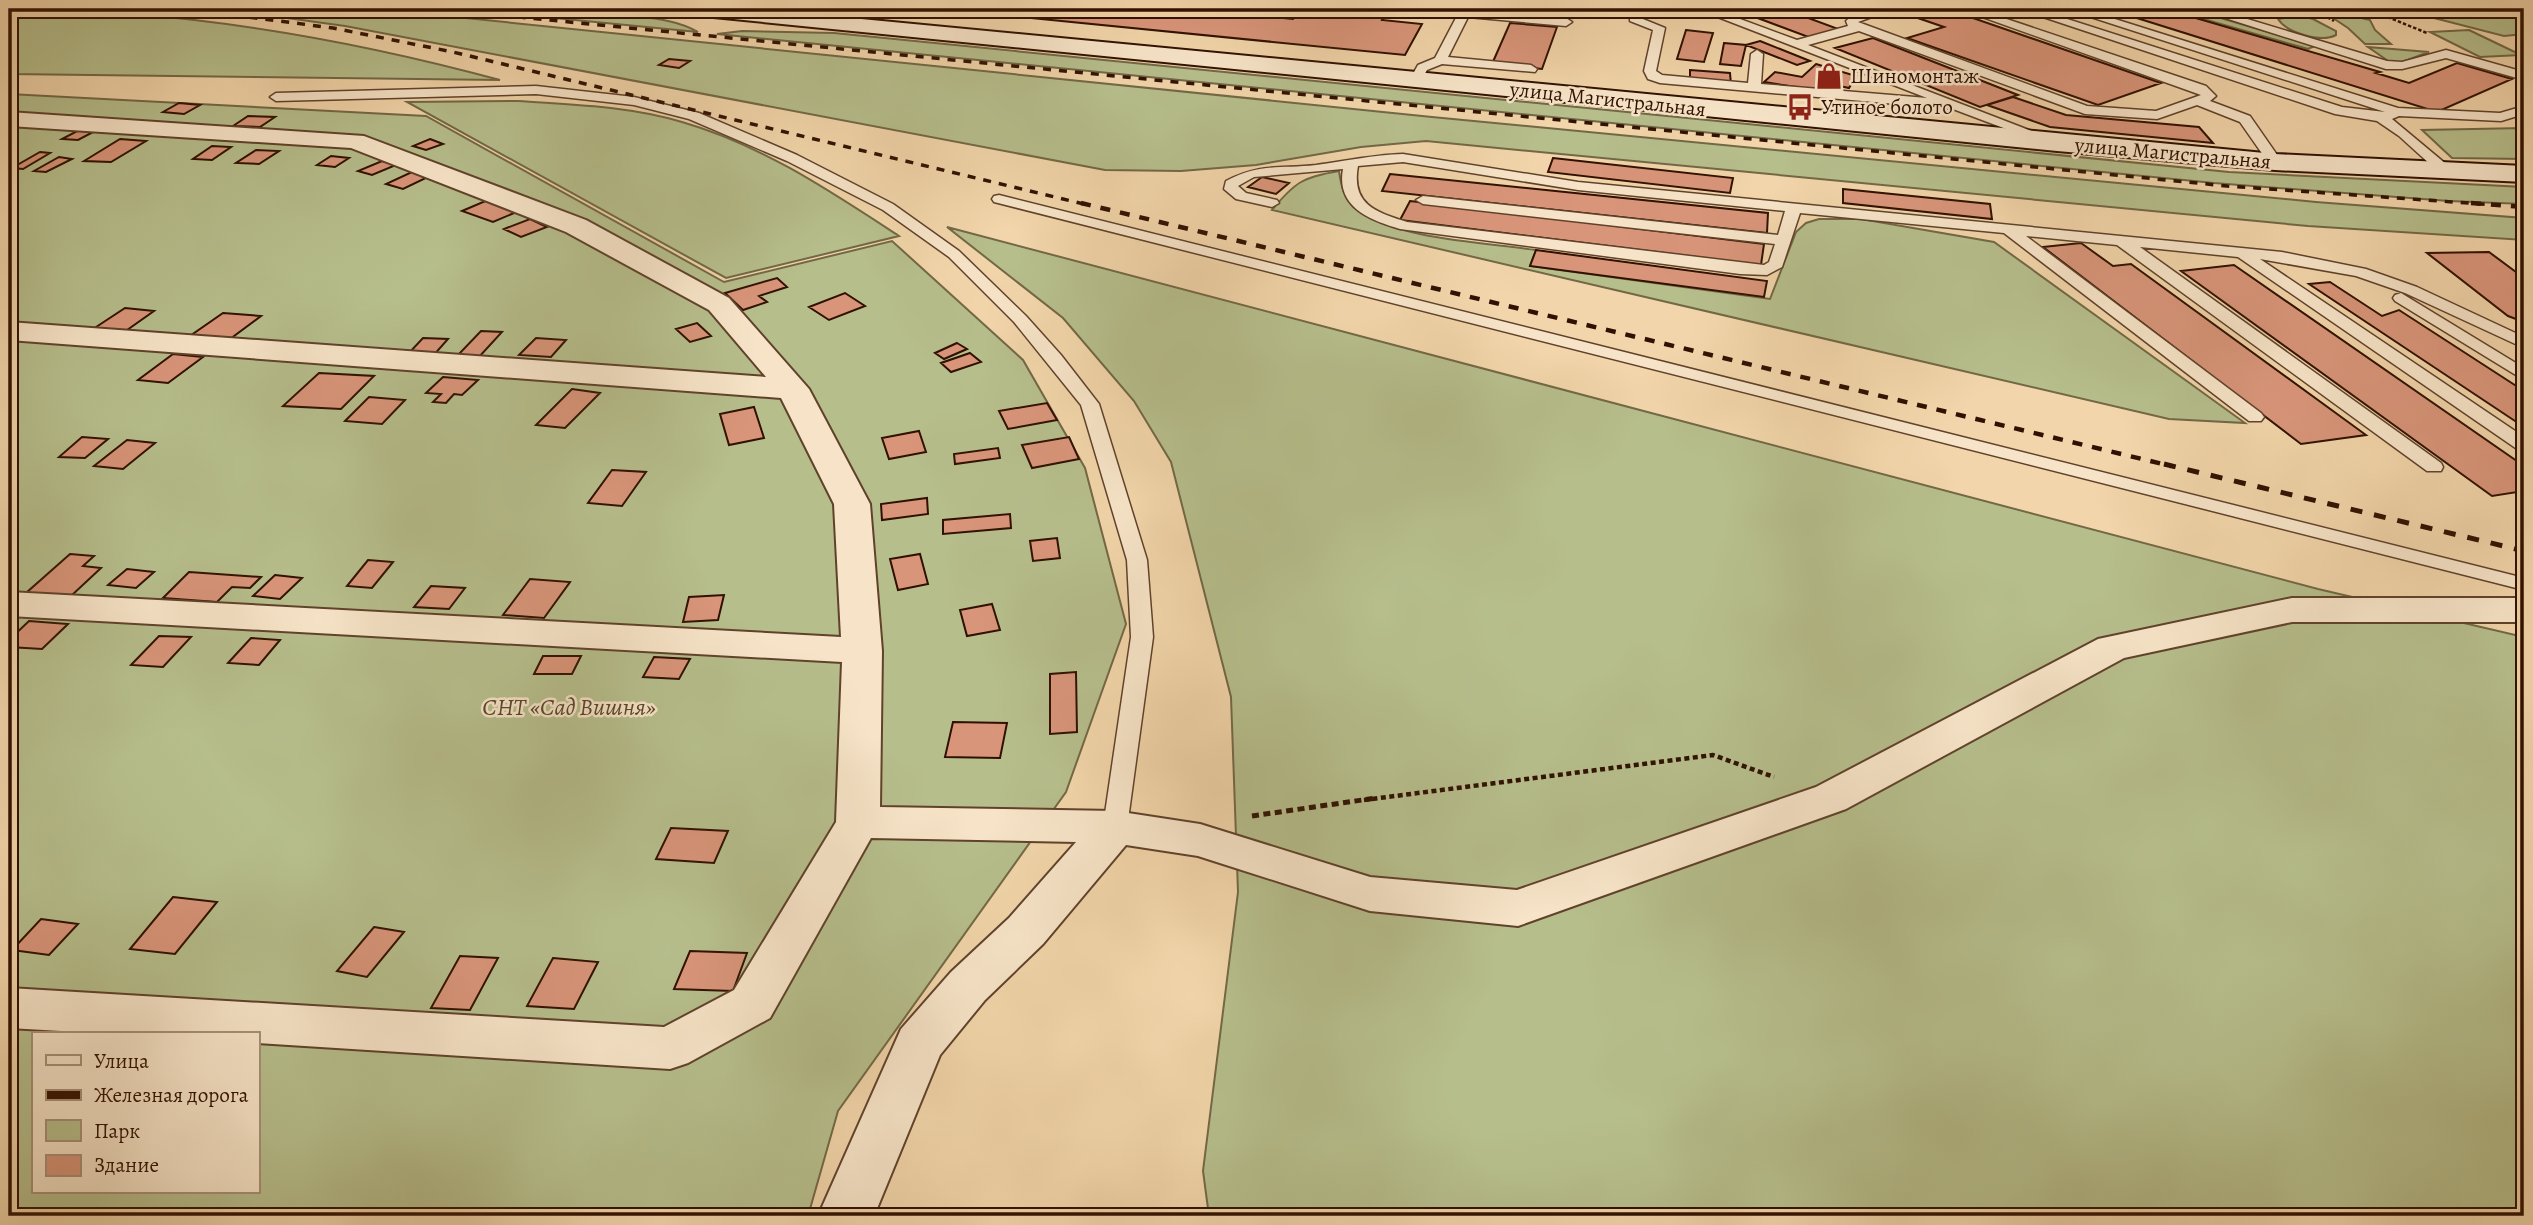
<svg xmlns="http://www.w3.org/2000/svg" width="2533" height="1225" viewBox="0 0 2533 1225" font-family="Alegreya,serif">
  <style>
    .green { fill: #b6be8c; stroke: #736846; stroke-width: 2; fill-rule: evenodd }
    .building { fill: #d9957a; stroke: #301101; stroke-width: 2 }
    .lines { fill: none; stroke-linecap: round; stroke-linejoin: round }
    .service-casing { stroke: #60422b; stroke-width: 3 }
    .minor-casing { stroke: #60422b; stroke-width: 4 }
    .secondary-casing { stroke: #301101; stroke-width: 4 }
    .path-far2 { stroke: #301101; stroke-width: 2.5; stroke-dasharray: 3.5 2; stroke-linecap: butt }
    .path-far1 { stroke: #301101; stroke-width: 4.5; stroke-dasharray: 5 3.5; stroke-linecap: butt }
    .path { stroke: #301101; stroke-width: 5; stroke-dasharray: 7 4.5; stroke-linecap: butt }
    .service { fill: #f7e4c8; fill-rule: evenodd }
    .minor { fill: #f7e4c8; fill-rule: evenodd }
    .secondary { fill: #f7e4c8; fill-rule: evenodd }
    .rail-far2 { stroke: #301101; stroke-width: 3.5; stroke-dasharray: 8 8; stroke-linecap: butt }
    .rail-far1 { stroke: #301101; stroke-width: 4.5; stroke-dasharray: 10 10; stroke-linecap: butt }
    .rail { stroke: #301101; stroke-width: 5; stroke-dasharray: 12 12; stroke-linecap: butt }
    .labels { text-anchor: middle; dominant-baseline: central; stroke-width: 5; stroke-linejoin: round; paint-order: stroke }
    .far-poi-label { font-size: 21px; fill: #301101; stroke: #f7e4c8; text-anchor: start }
    .far-street-label { font-size: 21px; fill: #301101; stroke: #f7e4c8 }
    .park-label { font-size: 24px; font-style: italic; fill: #58452b; stroke: #f7e4c8 }
  </style>
  <rect width="100%" height="100%" fill="#f2d5aa"/>
  <filter id="stains"><feTurbulence type="fractalNoise" baseFrequency=".00286" numOctaves="4"/><feColorMatrix values="0 0 0 0 .2 0 0 0 0 .09 0 0 0 0 .02 0 0 0 .5 -.17"/></filter>
  <radialGradient id="worn" r=".72"><stop offset=".6" stop-color="#630" stop-opacity="0"/><stop offset="1" stop-color="#630" stop-opacity=".3"/></radialGradient>
  <path class="green" d="M9,9C173,9 341,37 500,80L9,74Z
    M221,9H377L1432,117L2316,202L2524,218V240L2308,226L1426,141L1361,147L1256,165L1181,171L1105,170L345,26Z
    M462,9C517,9 570,10 625,15C649,18 676,19 698,32Z
    M2258,9H2291L2305,12L2297,15L2313,19L2336,31V35C2321,43 2287,33 2278,19L2284,18Z
    M2322,9L2370,20L2375,30L2391,44H2365L2348,28L2321,10Z
    M2399,9H2524V34L2504,36Z
    M2197,11L2315,46L2308,49L2186,14Z
    M2469,30L2521,55L2480,57L2430,32Z
    M742,31L834,33L2229,172L2524,187V204L2449,201L2214,183L717,34Z
    M2368,47L2429,52L2394,65Z
    M9,94L426,116L724,282L892,241L1023,360L1085,468L1126,624L1066,792L838,1111L808,1216H9ZM33,1034H257V1192H33Z
    M518,101C573,105 629,106 682,122C762,145 830,191 899,236L726,278L407,102Z
    M2524,128V159L2452,158L2422,130Z
    M1339,171C1341,185 1344,200 1356,209C1393,239 1489,243 1536,250L1530,266L1770,299L1796,232L1806,223L1819,219H1861L1994,242L2245,423L2169,419L1272,210C1295,182 1303,177 1339,171Z
    M947,227L2318,589L2524,637V1216H1209L1203,1171L1238,892L1231,697L1171,462L1134,401L1063,318Z"/>
  <path class="building" d="M939,9H1238L1234,13L1293,19L1297,12L1316,14L1320,9H1389L1382,20L1422,24L1405,55Z
    M1764,9H1784L1841,30L1811,38L1747,14Z
    M1923,9H1947L2161,83L2098,105L1907,38L1944,27L1906,14Z
    M2108,9H2165L2380,72L2376,73L2409,83L2457,63L2512,79L2437,112Z
    M1510,23L1557,27L1542,69L1492,64Z
    M1686,30L1713,33L1704,62L1677,59Z
    M1873,38L2018,95L1980,107L1835,48Z
    M1760,41L1810,61L1797,65L1746,45Z
    M1724,43L1746,45L1741,66L1720,64Z
    M669,59L690,61L679,68L659,65Z
    M1816,64L1856,76L1849,88L1835,85L1828,92L1764,82L1775,72L1802,77Z
    M1690,70L1730,73L1731,85L1690,82Z
    M2013,97L2066,115L2199,127L2213,143L2050,127L1987,105Z
    M179,103L200,105L184,114L163,112Z
    M248,116L275,117L260,127L233,126Z
    M81,129L97,130L78,140L62,139Z
    M120,139L146,141L111,162L84,161Z
    M430,139L443,144L426,150L413,146Z
    M212,146L231,147L212,160L193,159Z
    M256,150L279,151L259,164L236,163Z
    M40,152L50,153L23,169L12,168Z
    M331,156L349,158L335,167L317,165Z
    M59,157L72,159L46,172L34,171Z
    M1553,158L1733,178L1730,193L1548,172Z
    M382,161L396,165L372,175L358,171Z
    M414,171L430,176L403,189L386,184Z
    M1390,174L1768,213L1767,233L1382,191Z
    M1262,177L1289,183L1276,194L1248,187Z
    M1843,189L1990,204L1992,219L1843,203Z
    M490,199L521,210L493,222L462,211Z
    M1410,201L1764,244L1761,265L1400,220Z
    M530,219L547,227L521,237L504,229Z
    M2081,243L2113,266L2131,264L2366,435L2301,444L2043,247Z
    M1536,250L1767,281L1764,297L1530,266Z
    M2489,252L2524,278V322L2508,316L2427,253Z
    M2234,265L2524,466V491L2492,496L2181,271Z
    M777,278L787,287L759,296L767,302L743,310L725,293Z
    M2330,282L2382,316L2399,310L2524,391V427L2309,284Z
    M845,293L865,306L829,320L809,307Z
    M125,308L154,311L120,335L90,331Z
    M223,313L261,316L226,342L187,338Z
    M697,323L711,336L690,342L676,329Z
    M481,331L502,332L479,357L457,356Z
    M423,338L448,339L433,356L407,355Z
    M536,338L566,340L551,357L519,355Z
    M957,343L967,349L944,359L935,353Z
    M970,353L981,362L951,372L941,363Z
    M173,354L203,357L168,383L138,380Z
    M319,373L374,376L341,409L283,406Z
    M443,377L478,380L462,395L454,394L446,403L433,402L441,394L426,393Z
    M572,389L600,393L565,428L536,425Z
    M369,397L405,400L382,424L345,421Z
    M1047,403L1057,420L1008,429L999,411Z
    M754,407L764,438L729,445L720,414Z
    M919,431L926,452L889,459L882,438Z
    M82,437L108,439L85,458L59,457Z
    M1069,437L1079,459L1032,468L1022,445Z
    M127,440L155,443L123,469L94,466Z
    M998,448L1000,458L955,464L954,454Z
    M612,470L646,472L622,506L588,503Z
    M927,498L928,514L882,520L881,504Z
    M1010,514L1011,528L943,534V520Z
    M1057,538L1060,558L1033,561L1030,541Z
    M70,554L94,556L83,566L101,568L71,596L26,593Z
    M920,554L928,584L898,590L890,559Z
    M368,560L393,562L372,588L347,586Z
    M127,569L154,572L136,588L108,585Z
    M189,572L261,577L250,588L232,587L217,602L163,598Z
    M275,575L302,578L280,599L253,596Z
    M530,579L570,582L544,618L503,615Z
    M431,586L465,588L449,609L414,607Z
    M724,595L718,620L683,622L689,597Z
    M992,604L1000,630L967,636L960,610Z
    M29,621L68,624L42,649L9,647V640Z
    M159,636L191,637L163,667L131,665Z
    M251,638L280,640L259,665L228,663Z
    M543,656H581L572,674H534Z
    M654,657L690,659L679,679L643,677Z
    M1076,672L1077,732L1050,734V674Z
    M953,722L1007,723L1000,758L945,757Z
    M671,828L728,831L714,863L656,859Z
    M173,897L217,902L175,954L130,949Z
    M41,919L78,924L49,955L12,950Z
    M374,927L404,932L367,977L337,971Z
    M690,951L747,953L733,991L674,989Z
    M460,956L498,958L470,1010L431,1008Z
    M553,958L598,962L574,1009L527,1006Z"/>
  <g class="lines">
    <defs>
      <path id="service" d="M1453,9L1566,18L1572,22L1566,26L1468,17L1448,57L1531,65L1537,69L1535,72L1442,64L1427,70L1419,84H1411L1409,81L1418,65L1435,58L1458,14Z
        M1697,9H1713L1797,40L1848,26L1846,21C1858,9 1878,9 1894,9L1858,22L2087,106L2156,111L2201,95L1960,9H1977L2206,86L2216,96L2210,101L2250,116L2282,162L2280,165H2270L2240,122L2197,105L2157,119L2085,114L1859,31L1808,45L2055,140L2048,144L2043,143L1953,109L1660,83L1648,79L1644,71L1653,30L1630,21V17H1638L1665,28L1656,71L1662,75L1748,83L1751,54L1757,50L1763,54L1761,84L1927,98Z
        M2019,9H2036L2342,107L2385,112L2066,9H2083L2398,108L2500,113L2524,106V114L2501,121L2399,116L2392,119L2452,169V175H2442L2399,136L2377,121L2335,114Z
        M2197,9H2214L2387,61L2402,62L2446,50L2524,72V80L2446,58L2402,69H2386Z
        M536,86L634,97L699,113L797,155L893,204L959,251L1026,316L1061,355L1099,404L1147,560L1153,637L1127,827L1124,833L1115,836L1106,833L1103,827L1131,637L1127,560L1081,405L1014,322L949,257L883,210L787,161L689,119L634,105L536,94L276,101L270,97L276,93Z
        M1403,154L1578,182L2282,252L2366,269L2417,287L2524,337V348L2405,293L2356,276L2260,259L2524,437V450L2517,449L2238,257L2140,247L2441,463L2443,467L2441,471H2427L2117,245L2026,236L2261,413L2264,417L2261,421H2249L2004,233L1800,213L1782,267L1767,275L1740,274L1400,229C1369,220 1336,207 1343,169L1254,177L1238,186L1246,193L1277,200L1279,203L1272,207L1236,199L1224,189L1226,181C1260,163 1280,169 1316,165C1345,161 1373,155 1403,154ZM1403,162L1578,190L1785,211L1778,235L1423,196L1416,200L1423,204L1775,244L1769,262L1764,265L1407,222C1375,212 1351,204 1358,166Z
        M999,195L2524,578V590L994,202L992,199L994,196Z
        M2401,293L2524,368V380L2395,301L2393,298L2395,295Z"/>
      <path id="minor" d="M9,112L364,136L586,220L729,298L809,389L870,504L882,651L880,807L1115,811L1200,824L1370,877L1517,890L1816,787L2098,639L2292,598H2524V622H2292L2124,658L1846,809L1518,926L1370,911L1198,856L1126,845L1043,944L985,1000L940,1055L874,1216H818L901,1029L951,972L1009,918L1076,842L871,838L770,1018L688,1063L670,1069L257,1043V1034H113L9,1028V988L664,1027L734,990L836,822L842,662L9,616V592L841,637L834,504L781,398L9,340V322L766,377L709,310L566,232L351,148L9,126Z"/>
      <path id="secondary" d="M682,9H756L2275,154L2524,166V182L2275,170L2057,151L693,15L685,14Z"/>
    </defs>
    <use href="#service" class="service-casing"/>
    <use href="#minor" class="minor-casing"/>
    <use href="#secondary" class="secondary-casing"/>
    <path class="path-far2" d="M2313,9L2334,21
      M2350,9L2385,16L2427,33"/>
    <path class="path-far1" d="M1364,800L1713,755L1774,777"/>
    <path class="path" d="M1252,816L1376,798"/>
    <use href="#service" class="service"/>
    <use href="#minor" class="minor"/>
    <use href="#secondary" class="secondary"/>
    <path class="rail-far2" d="M186,9L333,28L453,52L1088,205
      M438,9L2227,186L2496,205"/>
    <path class="rail-far1" d="M1081,203L2171,466
      M2471,203L2524,207"/>
    <path class="rail" d="M2164,464L2524,551"/>
  </g>
  <defs>
    <symbol id="shop-bare" viewBox="-9 -9 18 18"><path d="M-5-2.5h2.3a2.7 3.5 0 0 1 5.4 0H5L5.5 6h-11ZM-1.5-2.5h3a1.5 2.3 0 0 0-3 0Z" fill="#8f2418" stroke="#f7e4c8" stroke-width="2.5" paint-order="stroke"/></symbol>
    <symbol id="bus-bare" viewBox="-9 -9 18 18"><path d="M-5-6H5V4H4V6H2V4H-2V6H-4V4H-5ZM-3.5-4V0h7V-4ZM-3.5 1.2v1.5H-2V1.2ZM2 1.2v1.5H3.5V1.2Z" fill="#8f2418" stroke="#f7e4c8" stroke-width="2.5" paint-order="stroke"/></symbol>
  </defs>
  <g fill-rule="evenodd">
    <use href="#shop-bare" x="1810" y="57" width="38" height="38"/>
    <use href="#bus-bare" x="1781" y="88" width="38" height="38"/>
  </g>
  <g class="labels">
    <g class="far-poi-label">
      <text x="1850" y="76">Шиномонтаж</text>
      <text x="1821" y="107">Утиное болото</text>
    </g>
    <g class="far-street-label">
      <text transform="translate(1608 99) rotate(6)">улица Магистральная</text>
      <text transform="translate(2173 153) rotate(5)">улица Магистральная</text>
    </g>
    <g class="park-label">
      <text x="569" y="707">СНТ «Сад Вишня»</text>
    </g>
  </g>
  <rect width="2533" height="1225" fill="none" stroke="#f2d5aa" stroke-width="35"/>
  <rect x="10" y="10" width="2512" height="1204" fill="none" stroke="#301101" stroke-width="3.5"/>
  <rect x="18" y="18" width="2498" height="1190" fill="none" stroke="#301101" stroke-width="2"/>
  <rect x="32" y="1032" width="228" height="161" fill="#f7e4c8" stroke="#a79078" stroke-width="2"/>
  <rect x="46" y="1055" width="35" height="10" fill="#f7e4c8" stroke="#a79078" stroke-width="2"/>
  <text x="94" y="1068" font-size="21" fill="#301101">Улица</text>
  <rect x="46" y="1090" width="35" height="10" fill="#301101" stroke="#a79078" stroke-width="2"/>
  <text x="94" y="1102" font-size="21" fill="#301101">Железная дорога</text>
  <rect x="46" y="1120" width="35" height="21" fill="#b6be8c" stroke="#a79078" stroke-width="2"/>
  <text x="94" y="1138" font-size="21" fill="#301101">Парк</text>
  <rect x="46" y="1155" width="35" height="21" fill="#d9957a" stroke="#a79078" stroke-width="2"/>
  <text x="94" y="1172" font-size="21" fill="#301101">Здание</text>
  <rect width="100%" height="100%" filter="url(#stains)"/>
  <rect width="100%" height="100%" fill="url(#worn)"/>
</svg>
